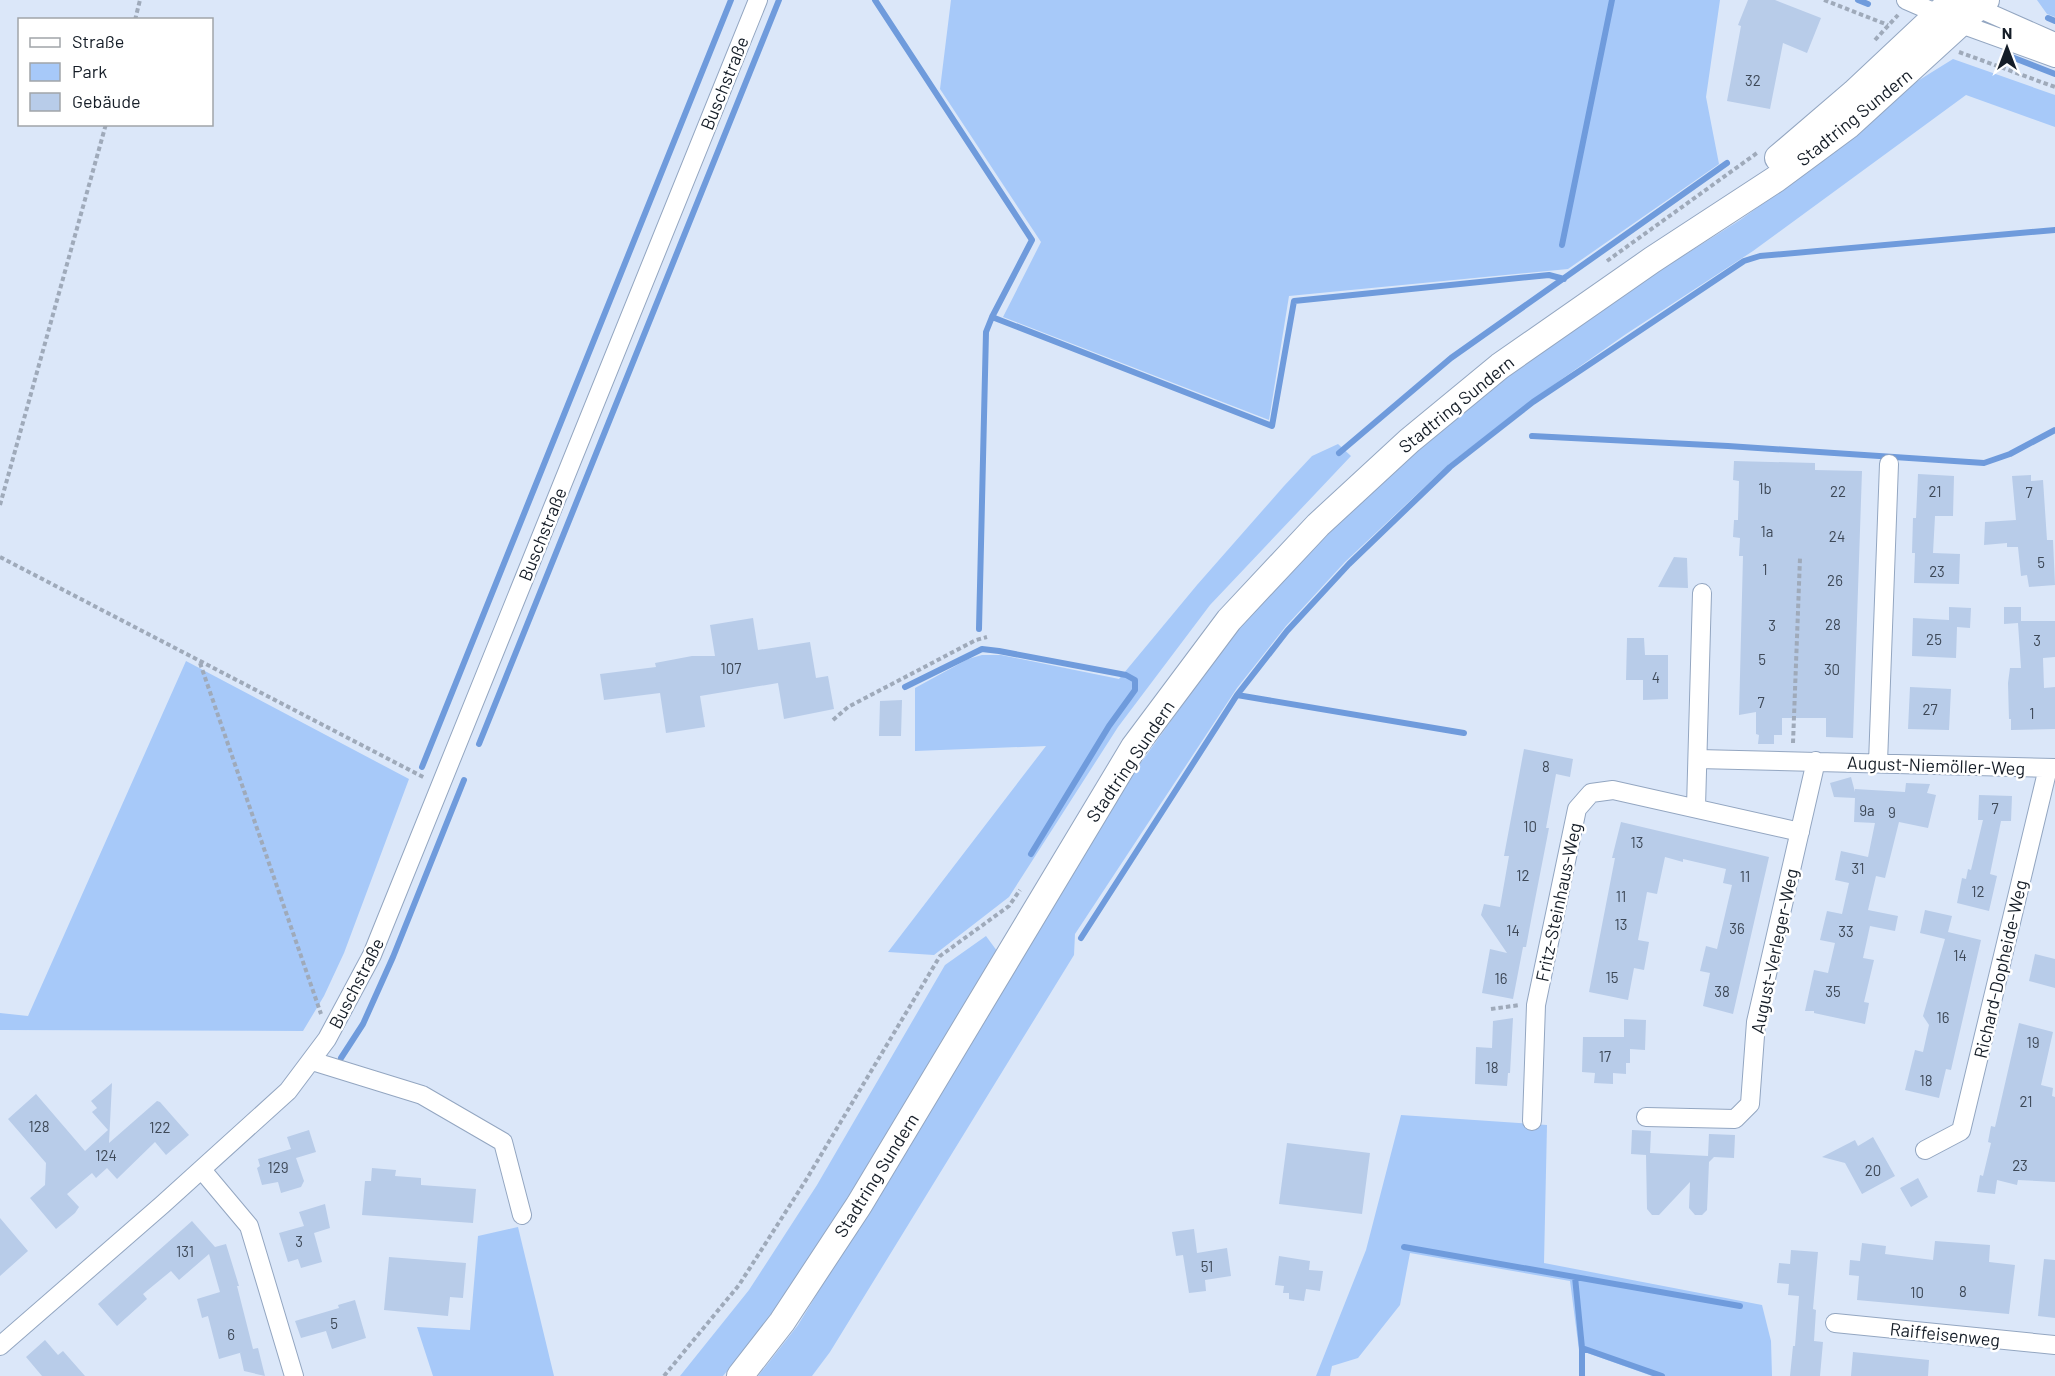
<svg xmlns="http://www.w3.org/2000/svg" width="2055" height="1376" viewBox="0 0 2055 1376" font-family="Barlow,sans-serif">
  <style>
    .green { fill: #a7c9f9 }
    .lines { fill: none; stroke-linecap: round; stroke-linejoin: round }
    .stream { stroke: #6f9bdc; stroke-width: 6 }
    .building { fill: #b8cce9 }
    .minor-casing { stroke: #93a6c1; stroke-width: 20 }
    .secondary-casing { stroke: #93a6c1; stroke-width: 28 }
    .path { stroke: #9faaba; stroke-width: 4; stroke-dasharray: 4.5 3; stroke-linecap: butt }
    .minor { stroke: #fff; stroke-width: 18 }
    .secondary { stroke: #fff; stroke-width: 26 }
    .labels { text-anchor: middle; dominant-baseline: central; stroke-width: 5; stroke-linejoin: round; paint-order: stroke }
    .number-label { font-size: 15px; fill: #3e4958 }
    .street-label { font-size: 18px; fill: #151d27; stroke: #fff }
  </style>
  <rect width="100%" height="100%" fill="#dbe7f9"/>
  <path class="green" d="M951,0H1720L1706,97L1719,164L1568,269L1289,296L1269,420L1003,317L1041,242L940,89Z
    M2037,0H2055V17L2047,14Z
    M1953,59L2055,95V127L1966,95L1753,251L1626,334L1532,400L1448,465L1345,562L1286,626L1237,688L1075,934L1074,955L830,1352L812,1376H758L798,1325L1137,768L1233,635L1325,533L1412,452L1506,377L1656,273L1740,220L1820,163L1916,82Z
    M1338,444L1351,456L1210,605L1118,727L1009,897L934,955L888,952L1046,746L915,751V688L968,659L982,655H1001L1119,679L1197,585L1284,486L1312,456Z
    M186,661L409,779L344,953L324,996L303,1031L0,1030V1013L28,1016Z
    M986,936L997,951L888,1140L776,1312L723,1376H680L749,1290L817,1185L945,965Z
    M1401,1115L1547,1125L1544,1263L1762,1305L1771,1341L1772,1376H1652L1579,1350L1570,1281L1410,1253L1400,1305L1358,1358L1332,1366L1330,1376H1316L1366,1250Z
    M518,1227L554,1376H433L417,1327L470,1330L478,1236Z"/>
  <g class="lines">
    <path class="stream" d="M875,0L1032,240L992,317L986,332L979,629
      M1858,0L1868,4
      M2048,18L2055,21
      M2004,54L2055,74
      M1562,245L1612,0
      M992,317L1272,426L1294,301L1549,275L1564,279
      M1532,436L1728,446L1984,463L2010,454L2055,430
      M1339,453L1451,358L1727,163
      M905,687L982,649L999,651L1126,675L1135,680V690L1109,726L1031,854
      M1237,695L1464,733
      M479,744L779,0
      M422,767L731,0
      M1081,938L1237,695L1287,631L1349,564L1450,467L1533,402L1744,261L1760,256L2055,230
      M341,1058L363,1024L393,957L464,780
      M1404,1247L1740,1306
      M1575,1277L1582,1348V1376
      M1582,1348L1662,1376"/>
  </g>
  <path class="building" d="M1748,0H1775L1821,18L1807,53L1783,43L1770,109L1727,101L1741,26L1738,25Z
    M1734,461L1815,463V470L1862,471L1853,738L1826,737V718H1782V735H1774V744H1758L1759,735L1756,734V712L1739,715L1743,556H1739L1740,538L1733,537L1734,520H1738L1739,481L1733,480Z
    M1918,474L1954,476L1953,516H1935L1933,553L1960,554L1959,584L1914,583L1915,553H1912L1913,518H1916Z
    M2031,475V481L2043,480L2047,540H2053L2055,585L2029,587L2027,575L2021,576L2018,547H2007V543L1984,545L1985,522L2016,520L2012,476Z
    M1674,557L1687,558L1688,588L1658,587Z
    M1949,607L1971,608L1970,628L1957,627L1956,658L1912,656L1913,618L1949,620Z
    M2004,607H2021V621H2055V657L2043,658L2044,688L2055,687V729L2011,730V719H2009L2008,683L2010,668H2021L2018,623L2004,624Z
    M753,618L758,650L810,642L816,678L828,676L834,709L784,719L778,683L700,696L705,727L666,733L660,693L604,700L600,674L656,667L655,663L692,656H715L710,625Z
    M1627,638H1644L1645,655H1668V699L1643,700V680H1626Z
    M1910,687L1951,689L1949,730L1908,729Z
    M902,700L901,736H879L880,701Z
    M1524,749L1573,759L1570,777L1556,774L1546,828H1549L1532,915L1526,947H1523L1513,999L1482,993L1490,949L1507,953L1481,915L1484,904L1500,907L1509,856H1504Z
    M1851,777L1855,792V789L1905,792L1906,783L1930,784L1927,793L1936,795L1928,828L1899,822L1885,878L1876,876L1868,910L1898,916L1895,931L1870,926L1863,958L1874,960L1864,1002L1869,1003L1865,1024L1814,1013V1011H1805L1814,970L1828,973L1835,943L1820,940L1827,911L1842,914L1849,883L1835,880L1841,851L1868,857L1875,823L1854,822L1855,798L1834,797L1830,783Z
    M1979,795L2012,796L2011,821H2001L1990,874L1997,876L1989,911L1957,903L1962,878L1966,879L1968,869L1971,870L1983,820H1978Z
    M1621,822L1769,857L1733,1014L1703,1006L1710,973L1700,971L1706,946L1717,949L1732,885L1723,883L1726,869L1683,859V862L1665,857L1657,894L1647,892L1638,940L1649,942L1644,970L1634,968L1628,1000L1589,992L1615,858H1612Z
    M1925,910L1952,916L1948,932L1981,940L1951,1070L1946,1069L1939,1098L1905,1090L1915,1050L1923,1052L1929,1025L1923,1016L1945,939L1920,933Z
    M2035,954L2055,959V988L2029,981Z
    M1513,1018L1510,1073H1508L1507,1086L1475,1084L1476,1047L1492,1048L1493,1021Z
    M1624,1019L1646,1020L1645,1050L1630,1049V1063H1626V1074L1613,1073V1084L1594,1083L1595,1073L1582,1072L1583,1037H1624Z
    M2019,1023L2053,1032L2041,1085L2053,1088L2052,1096L2055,1097V1182L2018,1180L2017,1185L1997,1180L1995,1194L1977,1192L1980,1175L1983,1176L1991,1143L1988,1142L1991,1126L1995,1127Z
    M112,1083L109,1143L157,1101L160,1102L189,1135L166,1155L155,1142L117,1179L107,1168L96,1178L92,1173L67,1194L79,1207L75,1213L56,1229L30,1198L45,1185L46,1163L8,1119L36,1094L85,1151L108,1130L92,1112L97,1108L91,1101Z
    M309,1130L316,1152L296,1158L304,1181L301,1187L281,1193L278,1182L262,1185L257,1168L260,1166L258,1159L291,1149L287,1137Z
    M1632,1130L1651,1131L1650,1153L1708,1156L1709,1134L1735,1135L1734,1158L1714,1157L1709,1162L1707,1210L1702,1215H1695L1689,1208L1690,1182L1659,1215H1652L1647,1209L1646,1155L1631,1154Z
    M1873,1137L1895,1176L1862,1194L1845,1163L1822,1157L1855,1140L1858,1146Z
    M1287,1143L1370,1153L1362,1214L1279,1204Z
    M372,1168L396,1170L395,1176L421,1178V1185L476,1189L473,1223L362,1215L365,1181H371Z
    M1918,1178L1928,1197L1911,1207L1900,1188Z
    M325,1204L330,1228L314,1233L322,1262L301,1268L298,1259L288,1262L279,1233L304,1226L299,1212Z
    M0,1218L28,1251L0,1276Z
    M192,1221L215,1247L226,1244L239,1286H237L253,1349L258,1348L265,1376L244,1371L240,1353L243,1352L219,1359L208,1316L202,1318L197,1299L220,1292L209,1254L179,1280L171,1271L143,1294L147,1299L117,1326L98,1304Z
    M1194,1229L1197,1253L1227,1248L1231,1276L1205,1280L1206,1291L1189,1293L1183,1255L1176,1256L1172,1232Z
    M1935,1241L1990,1245L1989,1262L2015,1265L2009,1314L1857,1300L1859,1276L1849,1275L1850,1260L1860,1261L1862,1243L1886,1246L1885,1254L1933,1260Z
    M1791,1250L1818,1252L1813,1309L1816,1310L1814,1341L1823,1342L1820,1376H1790L1793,1346H1795L1799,1296L1788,1295L1789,1284L1777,1283L1779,1263L1790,1264Z
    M1279,1256L1310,1261L1309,1270L1323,1271L1320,1291L1306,1289L1304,1301L1289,1299V1293H1283L1284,1286L1275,1285Z
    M389,1257L466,1263L463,1298L450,1297L448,1316L384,1310Z
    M2044,1259L2055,1260V1318L2038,1316Z
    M355,1300L366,1338L332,1349L326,1331L301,1338L295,1321L339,1308L338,1305Z
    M45,1340L58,1355L63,1351L85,1376H42L26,1357Z
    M1853,1352L1929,1360L1928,1376H1851Z"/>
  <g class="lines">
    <defs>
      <path id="minor" d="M1906,0L1961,24L2055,58
        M1969,4L2055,42
        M1698,759L2055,768
        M1878,763L1889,464
        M1696,807L1702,593
        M312,1061L422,1095L503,1142L522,1215
        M1646,1117L1735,1119L1750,1104L1756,1022L1816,761
        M1532,1121L1536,1005L1577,809L1591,793L1613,790L1800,832
        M1925,1150L1961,1131L2048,768
        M202,1170L249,1226L294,1376
        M1835,1323L2055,1345
        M0,1346L162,1205L288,1091L327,1039L372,955L758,0"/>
      <path id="secondary" d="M1778,158L1854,93L1953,0
        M740,1376L782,1322L859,1205L1134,747L1229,620L1318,525L1409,441L1500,366L1652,260L1776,179L1849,125L1986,0"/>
    </defs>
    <use href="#minor" class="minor-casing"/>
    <use href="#secondary" class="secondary-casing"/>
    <path class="path" d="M1824,0L1888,25
      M135,20L140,0
      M1875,40L1898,15
      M1959,52L2055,87
      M1607,261L1757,153
      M0,505L106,124
      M0,557L425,778
      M200,663L321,1014
      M833,720L848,707L976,640L987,637
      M1793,743L1800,558
      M1491,1009L1520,1005
      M664,1376L739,1285L806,1180L940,956L1009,906L1020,890"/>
    <use href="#minor" class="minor"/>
    <use href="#secondary" class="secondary"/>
  </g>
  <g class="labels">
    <g class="number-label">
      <text x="1753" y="80">32</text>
      <text x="1765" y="488">1b</text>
      <text x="1838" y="491">22</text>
      <text x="1935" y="491">21</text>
      <text x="2029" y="492">7</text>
      <text x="1767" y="531">1a</text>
      <text x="1837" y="536">24</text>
      <text x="2041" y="562">5</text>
      <text x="1765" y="569">1</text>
      <text x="1937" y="571">23</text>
      <text x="1835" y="580">26</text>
      <text x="1833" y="624">28</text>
      <text x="1772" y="625">3</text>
      <text x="1934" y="639">25</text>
      <text x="2037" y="640">3</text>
      <text x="1762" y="659">5</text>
      <text x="731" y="668">107</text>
      <text x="1832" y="669">30</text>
      <text x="1656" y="677">4</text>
      <text x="1761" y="702">7</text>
      <text x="1930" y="709">27</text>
      <text x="2032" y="713">1</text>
      <text x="1546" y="766">8</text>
      <text x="1995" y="808">7</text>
      <text x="1867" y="810">9a</text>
      <text x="1892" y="812">9</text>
      <text x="1530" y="826">10</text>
      <text x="1637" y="842">13</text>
      <text x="1858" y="868">31</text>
      <text x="1523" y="875">12</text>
      <text x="1745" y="876">11</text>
      <text x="1978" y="891">12</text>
      <text x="1621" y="896">11</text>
      <text x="1621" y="924">13</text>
      <text x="1737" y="928">36</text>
      <text x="1513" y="930">14</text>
      <text x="1846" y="931">33</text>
      <text x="1960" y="955">14</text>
      <text x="1612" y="977">15</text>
      <text x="1501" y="978">16</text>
      <text x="1722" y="991">38</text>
      <text x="1833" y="991">35</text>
      <text x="1943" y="1017">16</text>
      <text x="2033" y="1042">19</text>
      <text x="1605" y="1056">17</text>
      <text x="1492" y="1067">18</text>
      <text x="1926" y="1080">18</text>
      <text x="2026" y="1101">21</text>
      <text x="39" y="1126">128</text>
      <text x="160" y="1127">122</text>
      <text x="106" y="1155">124</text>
      <text x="2020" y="1165">23</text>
      <text x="278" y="1167">129</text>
      <text x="1873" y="1170">20</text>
      <text x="299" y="1241">3</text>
      <text x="185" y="1251">131</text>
      <text x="1207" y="1266">51</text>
      <text x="1963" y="1291">8</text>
      <text x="1917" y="1292">10</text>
      <text x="334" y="1323">5</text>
      <text x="231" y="1334">6</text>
    </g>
    <g class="street-label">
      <text transform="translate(724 83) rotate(-68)">Buschstraße</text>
      <text transform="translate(1854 117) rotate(-39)">Stadtring Sundern</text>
      <text transform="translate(1456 404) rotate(-39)">Stadtring Sundern</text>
      <text transform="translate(542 534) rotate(-68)">Buschstraße</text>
      <text transform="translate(1130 761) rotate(-56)">Stadtring Sundern</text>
      <text transform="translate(1936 765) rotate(2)">August-Niemöller-Weg</text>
      <text transform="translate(1558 902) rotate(-78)">Fritz-Steinhaus-Weg</text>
      <text transform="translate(1774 951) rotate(-78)">August-Verleger-Weg</text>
      <text transform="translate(2000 969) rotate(-77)">Richard-Dopheide-Weg</text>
      <text transform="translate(356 983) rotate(-63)">Buschstraße</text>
      <text transform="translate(876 1175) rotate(-58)">Stadtring Sundern</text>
      <text transform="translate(1945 1334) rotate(6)">Raiffeisenweg</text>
    </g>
  </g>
  <rect x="18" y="18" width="195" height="108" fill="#ffffff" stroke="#a1a5a9" stroke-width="1.5"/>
  <rect x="30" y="38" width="30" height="9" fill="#ffffff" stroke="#a1a5a9" stroke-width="1.5"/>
  <text x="72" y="48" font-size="18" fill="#151d27">Straße</text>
  <rect x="30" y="63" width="30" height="18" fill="#a7c9f9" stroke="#a1a5a9" stroke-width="1.5"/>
  <text x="72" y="78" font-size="18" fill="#151d27">Park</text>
  <rect x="30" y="93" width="30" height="18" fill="#b8cce9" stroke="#a1a5a9" stroke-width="1.5"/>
  <text x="72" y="108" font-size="18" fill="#151d27">Gebäude</text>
  <g transform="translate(2007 48)" stroke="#ffffff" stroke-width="4.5" paint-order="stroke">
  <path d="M0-4.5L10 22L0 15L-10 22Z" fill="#151d27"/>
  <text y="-9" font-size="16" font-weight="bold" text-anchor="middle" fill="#151d27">N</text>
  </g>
</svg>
